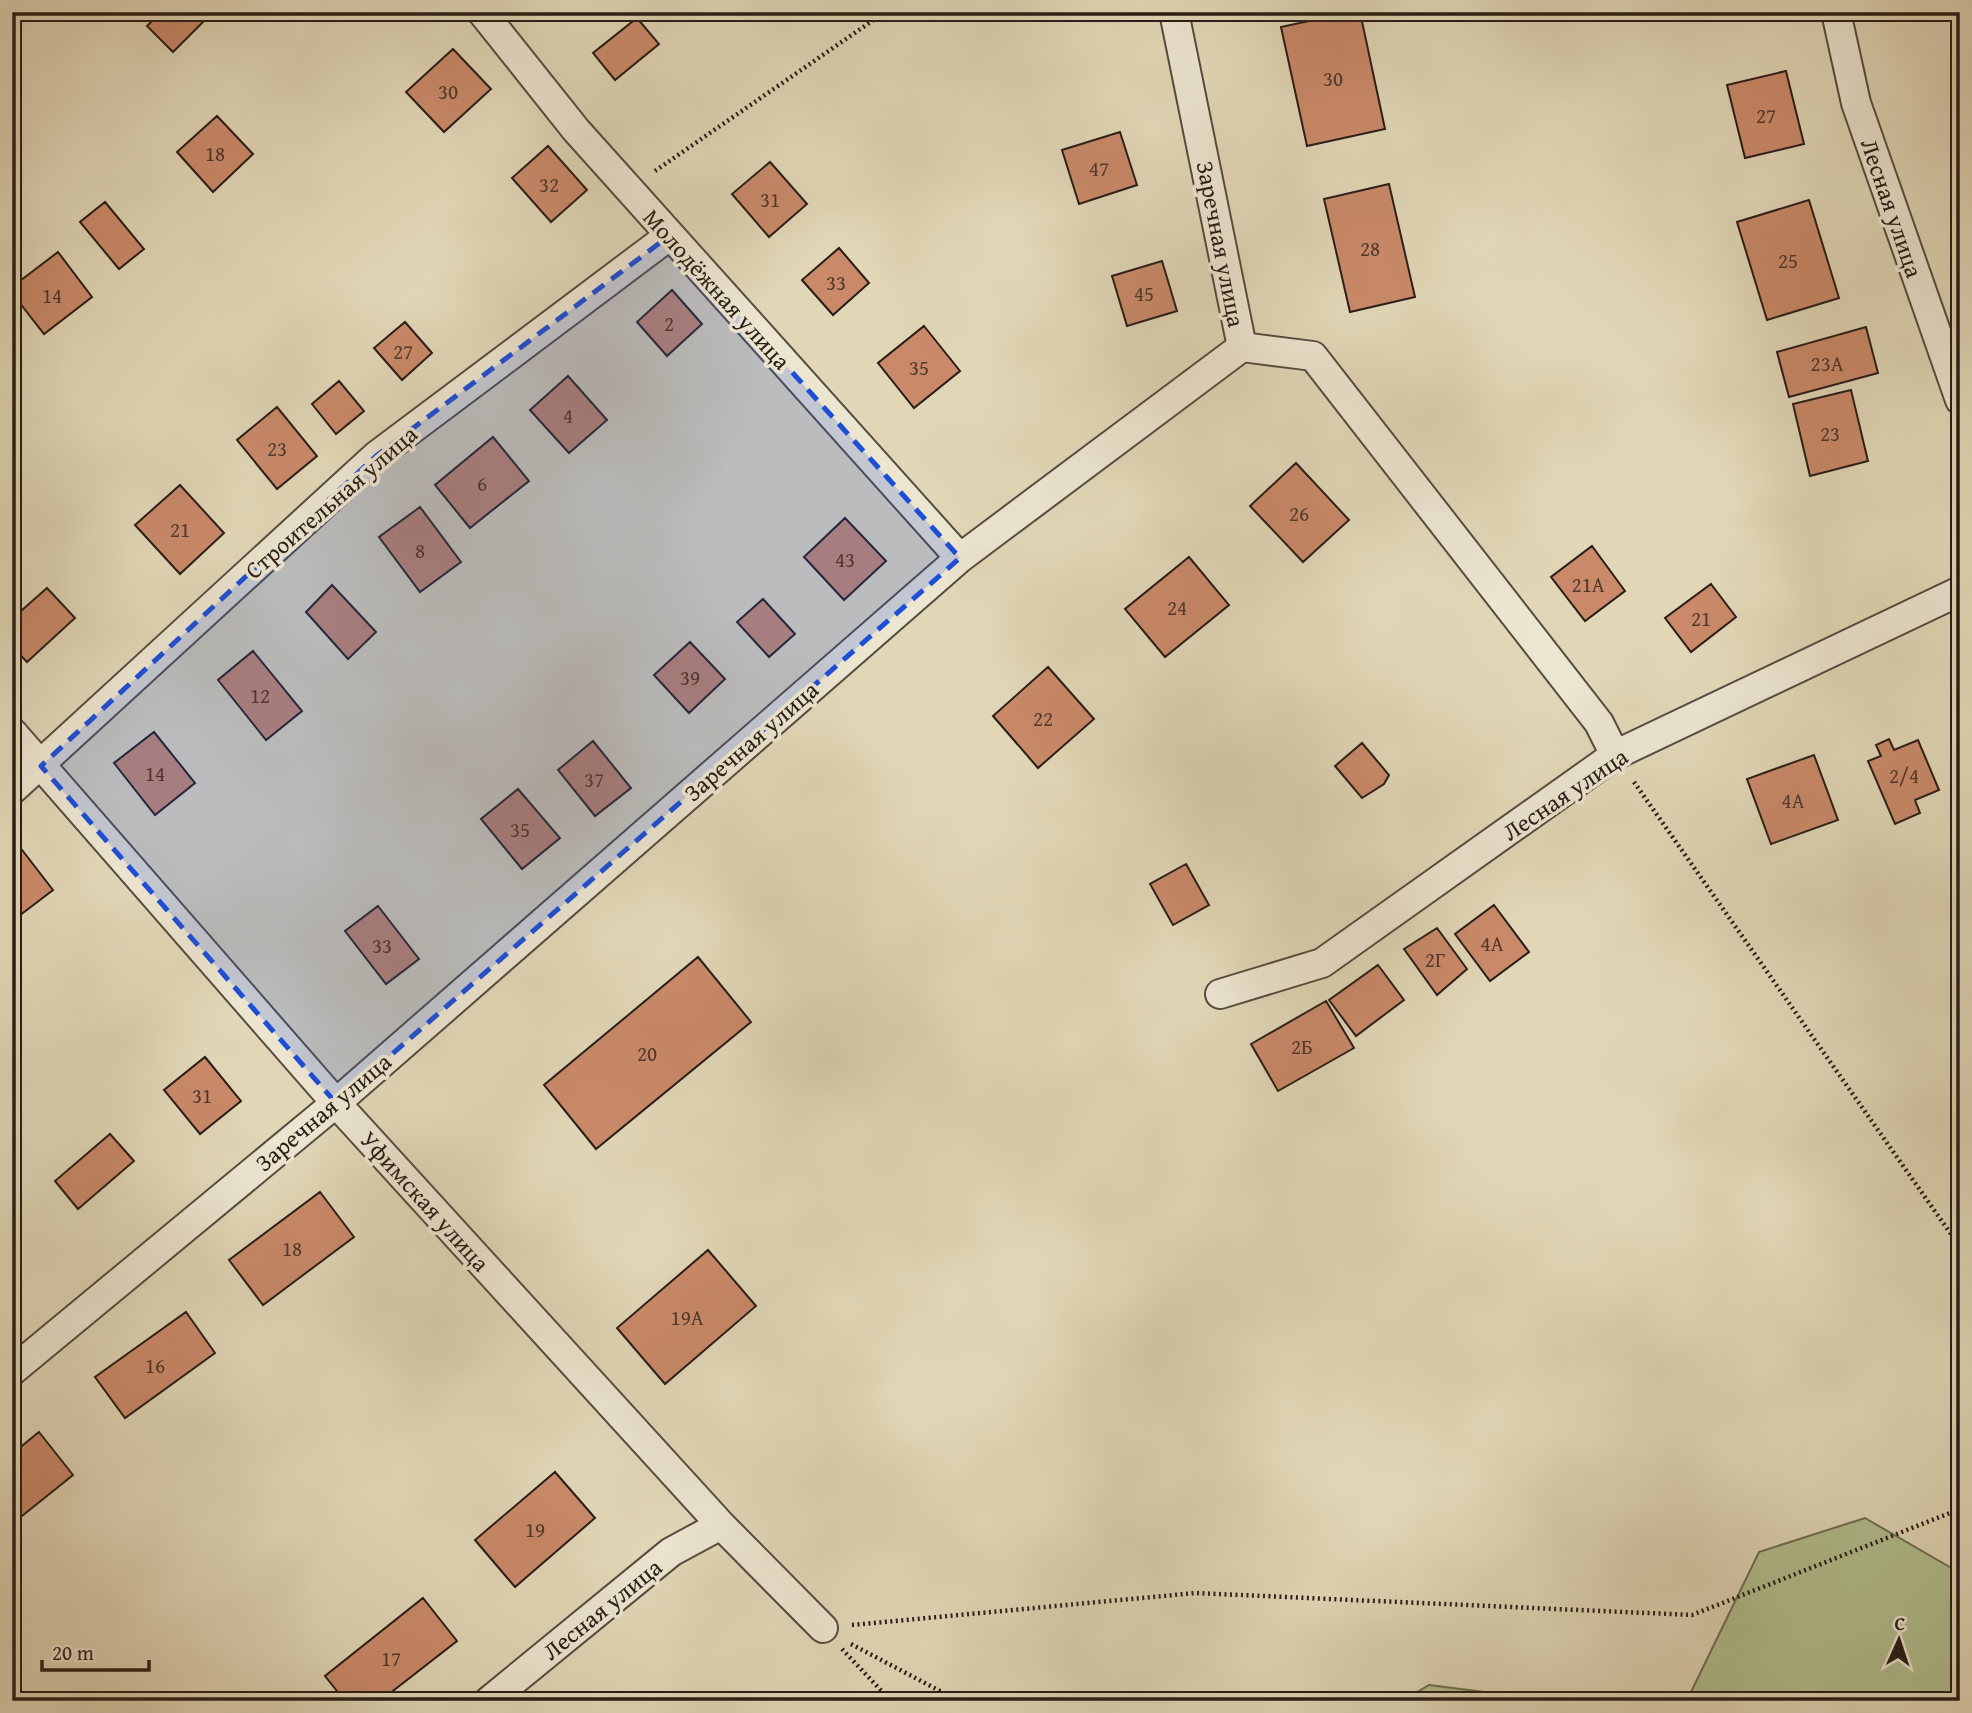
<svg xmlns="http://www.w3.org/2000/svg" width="1972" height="1713" viewBox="0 0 1972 1713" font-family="'Gentium Book Plus',serif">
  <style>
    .green { fill: #b1be8f; stroke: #6c6e53; stroke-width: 2 }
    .building { fill: #ca8a6a; stroke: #281d17; stroke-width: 2 }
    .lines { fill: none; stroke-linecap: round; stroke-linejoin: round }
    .minor-casing { stroke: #564c3f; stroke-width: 32 }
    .path { stroke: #281d17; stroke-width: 4.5; stroke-dasharray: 2 3.5; stroke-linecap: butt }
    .minor { stroke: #ece5d0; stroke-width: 28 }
    .marked { fill: #1d4ed8; fill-opacity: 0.2; stroke: #1d4ed8; stroke-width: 5; stroke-dasharray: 14 9; stroke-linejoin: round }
    .labels { text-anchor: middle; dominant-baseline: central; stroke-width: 7; stroke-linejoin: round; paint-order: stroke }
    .number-label { font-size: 21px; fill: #50382c }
    .street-label { font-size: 24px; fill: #281d17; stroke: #ece5d0 }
  </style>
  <rect width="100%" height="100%" fill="#e1d7b7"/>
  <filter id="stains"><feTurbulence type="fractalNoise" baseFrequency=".00286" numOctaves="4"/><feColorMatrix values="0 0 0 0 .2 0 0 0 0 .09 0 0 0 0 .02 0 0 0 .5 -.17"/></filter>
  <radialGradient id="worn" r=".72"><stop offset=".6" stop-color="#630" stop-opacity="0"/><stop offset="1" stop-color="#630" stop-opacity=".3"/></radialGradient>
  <path class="green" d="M1865,1518L1960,1573V1701H1669L1691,1692L1759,1552Z
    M1429,1685L1556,1701H1402Z"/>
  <path class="building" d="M161,12H198L206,19L173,52L147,26Z
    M1351,12H1360L1385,129L1307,146L1281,27Z
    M637,18L659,44L615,80L593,53Z
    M453,49L491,89L444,132L406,92Z
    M1786,71L1804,144L1745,158L1727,85Z
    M217,116L253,154L213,192L177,152Z
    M1120,132L1137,185L1079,204L1062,150Z
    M548,146L587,190L551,222L512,178Z
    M770,162L807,204L769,237L732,194Z
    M1389,184L1415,297L1350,312L1324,199Z
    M1809,200L1839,298L1767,320L1737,222Z
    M105,202L144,249L119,269L80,222Z
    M839,248L869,283L833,315L802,280Z
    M58,252L92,297L44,334L12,293V287Z
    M1162,261L1177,311L1127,326L1112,276Z
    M672,290L702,324L667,356L637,322Z
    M405,322L432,353L402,380L374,348Z
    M924,326L960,371L914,408L878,363Z
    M1866,327L1878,373L1789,397L1777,352Z
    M568,376L607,420L569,453L530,410Z
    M339,381L364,411L336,434L312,404Z
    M1851,390L1868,461L1810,476L1793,404Z
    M277,407L317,456L277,489L237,440Z
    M493,437L529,481L470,528L435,485Z
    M1296,463L1349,520L1303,562L1250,506Z
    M180,485L224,533L180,574L135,525Z
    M420,507L461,562L420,592L379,537Z
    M845,518L886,561L844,600L804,557Z
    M1592,546L1625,591L1585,621L1551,577Z
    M1189,557L1229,605L1165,657L1125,609Z
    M1711,584L1736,617L1691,652L1665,618Z
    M332,585L376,632L348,659L306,612Z
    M47,588L75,618L27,662L12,646V619Z
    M763,599L795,634L769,657L737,622Z
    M690,642L725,679L689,713L654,675Z
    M253,651L302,711L266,740L218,680Z
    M1048,667L1094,719L1038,768L993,716Z
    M154,732L195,783L155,815L114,763Z
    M1889,739L1894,750L1918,740L1939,790L1915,800L1920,813L1895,824L1868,761L1881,756L1876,745Z
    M593,741L631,788L595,816L558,770Z
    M1362,743L1389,775L1384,784L1362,798L1335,766Z
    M1814,755L1838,820L1771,844L1747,779Z
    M518,789L560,838L522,869L481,819Z
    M19,846L53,890L19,916L12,908V852Z
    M1186,864L1209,905L1173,925L1150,884Z
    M1494,905L1529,952L1490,981L1455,934Z
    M378,906L419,959L386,984L345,931Z
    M1437,928L1467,969L1437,995L1404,949Z
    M698,957L751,1022L596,1149L544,1085Z
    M1378,965L1404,1000L1356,1036L1329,1000Z
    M1326,1001L1354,1048L1278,1091L1251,1044Z
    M205,1057L241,1101L200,1134L164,1090Z
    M110,1134L134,1161L78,1209L55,1181Z
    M320,1192L354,1237L263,1305L229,1260Z
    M708,1250L756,1306L665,1384L617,1328Z
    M186,1312L215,1353L125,1418L95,1377Z
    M39,1432L73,1475L12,1524V1454Z
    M555,1472L595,1518L515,1587L475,1540Z
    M423,1598L457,1641L380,1701H345L325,1676Z"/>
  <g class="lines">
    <defs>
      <path id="minor" d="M482,12L576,130L960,558
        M1836,12L1856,103L1960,400
        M1242,347L1313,356L1599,723L1615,755
        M12,732L336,1103L721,1525L823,1628
        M12,790L376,456L669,236
        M1220,994L1322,963L1615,755L1960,591
        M12,1371L336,1103L960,558L1242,347L1174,12
        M489,1701L671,1552L721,1525"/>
    </defs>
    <use href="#minor" class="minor-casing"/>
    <path class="path" d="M655,171L885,12
      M1634,782L1960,1247
      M852,1625L1195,1593L1692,1615L1960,1509
      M851,1644L959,1701
      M842,1649L891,1701"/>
    <use href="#minor" class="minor"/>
  </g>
  <path class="marked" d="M669,236L960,558L336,1103L41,766L376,456Z"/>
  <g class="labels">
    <g class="number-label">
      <text x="1333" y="78">30</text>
      <text x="448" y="91">30</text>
      <text x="1766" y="115">27</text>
      <text x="215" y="153">18</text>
      <text x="1099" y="168">47</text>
      <text x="549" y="184">32</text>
      <text x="770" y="199">31</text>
      <text x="1370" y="248">28</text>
      <text x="1788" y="260">25</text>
      <text x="836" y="282">33</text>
      <text x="1144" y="293">45</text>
      <text x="52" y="295">14</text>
      <text x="669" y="323">2</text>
      <text x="403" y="351">27</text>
      <text x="1827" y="363">23А</text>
      <text x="919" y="367">35</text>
      <text x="568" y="415">4</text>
      <text x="1830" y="433">23</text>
      <text x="277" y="448">23</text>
      <text x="482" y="483">6</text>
      <text x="1299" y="513">26</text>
      <text x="180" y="529">21</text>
      <text x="420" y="550">8</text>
      <text x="845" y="559">43</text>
      <text x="1588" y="584">21А</text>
      <text x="1177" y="607">24</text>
      <text x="1701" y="618">21</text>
      <text x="690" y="677">39</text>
      <text x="260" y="695">12</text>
      <text x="1043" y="718">22</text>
      <text x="155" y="773">14</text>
      <text x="1904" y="775">2/4</text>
      <text x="594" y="779">37</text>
      <text x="1793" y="800">4А</text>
      <text x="520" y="829">35</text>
      <text x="1492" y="943">4А</text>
      <text x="382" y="945">33</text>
      <text x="1435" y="959">2Г</text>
      <text x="1302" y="1046">2Б</text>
      <text x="647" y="1053">20</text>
      <text x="202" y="1095">31</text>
      <text x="292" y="1248">18</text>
      <text x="687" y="1317">19А</text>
      <text x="155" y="1365">16</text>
      <text x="535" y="1529">19</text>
      <text x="391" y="1658">17</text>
    </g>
    <g class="street-label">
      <text transform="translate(1892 208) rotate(71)">Лесная улица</text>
      <text transform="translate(1221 244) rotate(79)">Заречная улица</text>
      <text transform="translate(717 289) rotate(48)">Молодёжная улица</text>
      <text transform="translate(331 502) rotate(-41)">Строительная улица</text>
      <text transform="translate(751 741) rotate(-41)">Заречная улица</text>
      <text transform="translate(1565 794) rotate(-34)">Лесная улица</text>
      <text transform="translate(323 1112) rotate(-40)">Заречная улица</text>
      <text transform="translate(425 1201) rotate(48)">Уфимская улица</text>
      <text transform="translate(602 1609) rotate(-39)">Лесная улица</text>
    </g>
  </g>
  <rect width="1972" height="1713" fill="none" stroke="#e1d7b7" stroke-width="42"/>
  <rect x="14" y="14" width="1944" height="1685" fill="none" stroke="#281d17" stroke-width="3.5"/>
  <rect x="21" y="21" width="1930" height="1671" fill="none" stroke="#281d17" stroke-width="2"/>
  <g transform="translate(1899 1640) rotate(3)" stroke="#ece5d0" stroke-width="5" paint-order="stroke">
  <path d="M0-5L12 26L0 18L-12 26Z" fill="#281d17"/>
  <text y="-10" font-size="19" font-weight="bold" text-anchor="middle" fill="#281d17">С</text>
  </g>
  <path d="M42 1660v10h107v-10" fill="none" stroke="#281d17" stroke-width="3.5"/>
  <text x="52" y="1660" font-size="21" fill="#281d17" stroke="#ece5d0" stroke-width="5" paint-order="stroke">20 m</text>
  <rect width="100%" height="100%" filter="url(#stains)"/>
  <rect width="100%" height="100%" fill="url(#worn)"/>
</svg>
